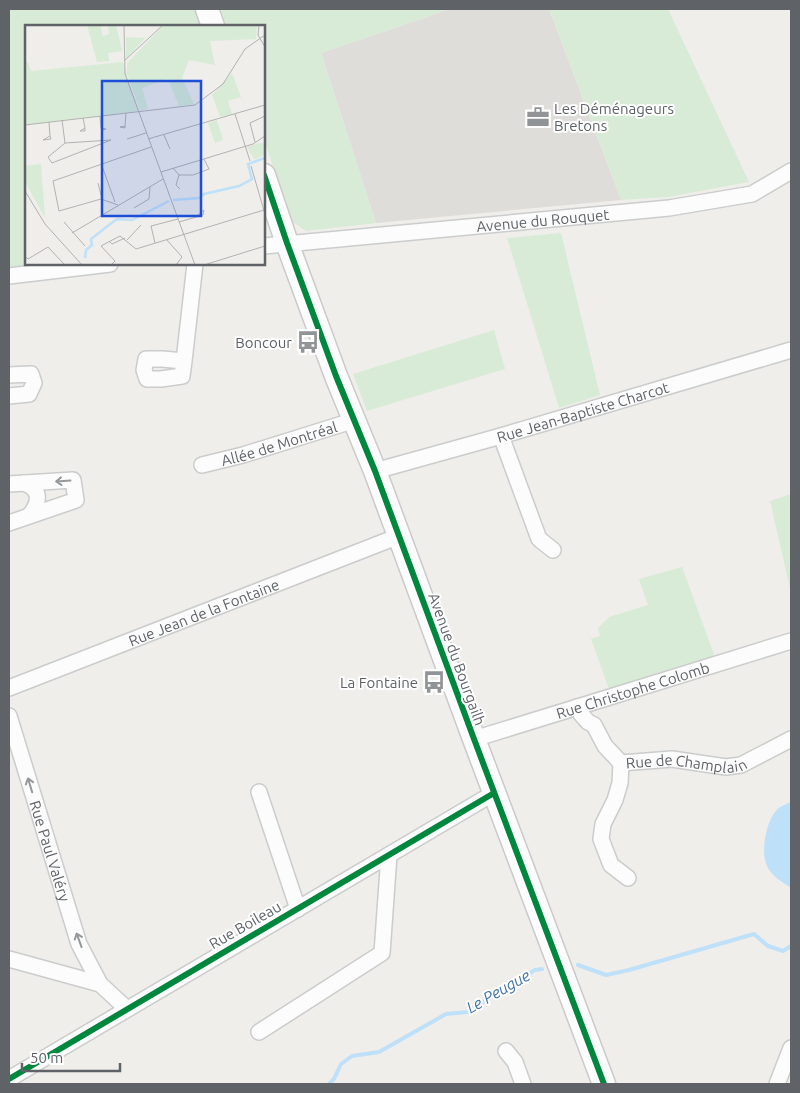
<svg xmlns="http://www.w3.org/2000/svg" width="800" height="1093" viewBox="0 0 800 1093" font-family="Ubuntu,sans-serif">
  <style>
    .industrial { fill: #dfddda }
    .green { fill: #d8ebd6 }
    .water { fill: #bfe0f9 }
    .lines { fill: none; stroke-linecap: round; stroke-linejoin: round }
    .stream { stroke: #bfe0f9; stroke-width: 4 }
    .minor-casing { stroke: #cbcccc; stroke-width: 18 }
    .secondary-casing { stroke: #cacacb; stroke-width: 25 }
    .minor { stroke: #fdfcfc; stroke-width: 15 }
    .secondary { stroke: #fdfcfc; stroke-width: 22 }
    .cycleway-casing { stroke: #fff; stroke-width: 9 }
    .cycleway { stroke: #00873e; stroke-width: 6 }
    .oneway { stroke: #96999c }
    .labels { text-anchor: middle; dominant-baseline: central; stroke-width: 4; stroke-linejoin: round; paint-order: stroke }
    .poi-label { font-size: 15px; fill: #5f6368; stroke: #fff; text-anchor: end }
    .street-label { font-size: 15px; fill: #5f6368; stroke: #fff }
    .water-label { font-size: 16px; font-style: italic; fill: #4174aa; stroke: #fff }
    .inset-river { fill: none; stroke: #bfe0f9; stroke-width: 2.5 }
    .inset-road { fill: none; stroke: #b1b2b2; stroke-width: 1 }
    .view { fill: #1d4ed8; fill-opacity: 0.15; stroke: #1d4ed8; stroke-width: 2.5 }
    .inset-edge { fill: none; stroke: #5f6368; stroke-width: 2.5 }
  </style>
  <rect width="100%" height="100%" fill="#efeeea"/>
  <path class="industrial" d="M450,9H549L621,200L376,223L321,53Z"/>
  <path class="green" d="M9,9H207L213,26H26V264H110L9,276Z
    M221,9H450L321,53L376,223L306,231L291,221L264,139V26H226Z
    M549,9H668L749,182L668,197L621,200Z
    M561,233L600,395L559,408L507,238Z
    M494,330L505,369L367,411L353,374Z
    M791,494V593L770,501Z
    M682,567L715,657L609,689L591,639L600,636L598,628L609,617L648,605L639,579Z"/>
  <path class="water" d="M791,802V888C784,883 775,878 770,871C759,858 765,825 775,812C778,807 786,804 791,802Z"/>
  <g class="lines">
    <path class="stream" d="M578,965L606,975L629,970L754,934L768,946L783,951L791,946
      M329,1084L334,1079L341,1064L352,1056L379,1052L446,1014L467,1012L535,970L542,969"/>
    <defs>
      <g id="minor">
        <path id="s1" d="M264,246L669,208L752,194L791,171"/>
        <path d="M9,276L110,264"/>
        <path d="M184,361L162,359H146L144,370L147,379H161L182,376L184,361L195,264"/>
        <path d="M9,375L31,374L34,383L29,394L9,396"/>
        <path d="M501,436L539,539L553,550"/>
        <path id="s2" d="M202,465L243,455L355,420"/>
        <path id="s3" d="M375,471L501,436L791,350"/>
        <path d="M24,483C43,490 39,504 29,516"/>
        <path d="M9,484L73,480L76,500L9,523"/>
        <path id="s4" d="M9,688L399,536"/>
        <path id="s5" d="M577,707L581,714L588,722L594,725L605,746L621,763L672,759L726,767L741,765L791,739"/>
        <path id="s6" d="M9,716L79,944L100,984"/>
        <path id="s7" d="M474,739L791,641"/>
        <path d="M621,763L620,783L615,800L603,824L601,839L611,865L628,878"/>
        <path d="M259,792L298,909"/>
        <path d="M9,959L100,984L127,1009"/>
        <path d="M259,1032L382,953L389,855"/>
        <path d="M506,1051L515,1062L523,1084"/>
        <path d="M9,1079L494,793"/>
        <path d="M777,1084L791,1048"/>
      </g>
      <path id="secondary" d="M207,9L213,26
        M264,175L287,243L336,376L375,471L474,739L604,1084"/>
    </defs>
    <use href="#minor" class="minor-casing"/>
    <use href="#secondary" class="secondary-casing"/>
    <use href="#minor" class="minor"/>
    <use href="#secondary" class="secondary"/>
    <defs>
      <path id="cycleway" d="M264,175L287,243L336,376L375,471L474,739L604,1084
        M9,1079L494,793"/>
    </defs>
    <use href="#cycleway" class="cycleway-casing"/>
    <use href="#cycleway" class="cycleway"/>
  </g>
  <defs><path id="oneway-shaft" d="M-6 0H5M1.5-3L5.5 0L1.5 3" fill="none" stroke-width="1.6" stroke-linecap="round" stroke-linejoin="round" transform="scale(1.25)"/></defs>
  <g class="oneway">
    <use href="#oneway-shaft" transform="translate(63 481) rotate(176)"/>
    <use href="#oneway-shaft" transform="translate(30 785) rotate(-107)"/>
    <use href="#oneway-shaft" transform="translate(79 940) rotate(-110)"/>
  </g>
  <defs>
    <symbol id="office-bare" viewBox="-9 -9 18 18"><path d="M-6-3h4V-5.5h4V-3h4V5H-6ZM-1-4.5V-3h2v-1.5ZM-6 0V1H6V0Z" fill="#919496" stroke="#fff" stroke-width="2.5" paint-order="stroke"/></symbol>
    <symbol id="bus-bare" viewBox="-9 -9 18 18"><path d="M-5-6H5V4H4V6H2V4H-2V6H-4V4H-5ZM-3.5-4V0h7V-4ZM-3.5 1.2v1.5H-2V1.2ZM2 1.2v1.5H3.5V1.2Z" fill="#919496" stroke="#fff" stroke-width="2.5" paint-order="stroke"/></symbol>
  </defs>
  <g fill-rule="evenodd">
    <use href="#office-bare" x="522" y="101" width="32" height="32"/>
    <use href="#bus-bare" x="292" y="326" width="32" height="32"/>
    <use href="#bus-bare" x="418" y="666" width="32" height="32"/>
  </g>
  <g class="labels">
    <g class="poi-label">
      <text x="554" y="108" text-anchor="start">Les Déménageurs<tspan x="554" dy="17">Bretons</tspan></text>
      <text x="292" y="342">Boncour</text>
      <text x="418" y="682">La Fontaine</text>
    </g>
    <g class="street-label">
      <text stroke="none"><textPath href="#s1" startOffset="280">Avenue du Rouquet</textPath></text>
      <text stroke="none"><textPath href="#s3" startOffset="216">Rue Jean-Baptiste Charcot</textPath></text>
      <text stroke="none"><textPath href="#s2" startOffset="80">Allée de Montréal</textPath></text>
      <text stroke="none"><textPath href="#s4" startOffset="209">Rue Jean de la Fontaine</textPath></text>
      <text transform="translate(457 659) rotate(70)">Avenue du Bourgailh</text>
      <text stroke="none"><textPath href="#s7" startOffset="166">Rue Christophe Colomb</textPath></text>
      <text stroke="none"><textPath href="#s5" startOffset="138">Rue de Champlain</textPath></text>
      <text stroke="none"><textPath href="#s6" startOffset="141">Rue Paul Valéry</textPath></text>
      <text transform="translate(245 925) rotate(-30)">Rue Boileau</text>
    </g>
    <g class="water-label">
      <text transform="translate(498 991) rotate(-30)">Le Peugue</text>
    </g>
  </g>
  <g transform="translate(25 25)">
    <rect width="240" height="240" fill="#efeeea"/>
    <path d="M62,0H75L78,11L84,9L83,0H91L97,26L83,28L84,36L72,37ZM139,0H232L231,14L185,16L190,40L164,35L157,53L169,79L154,81L143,54L117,63L123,84L115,85L102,49V38ZM101,12L120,13L101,34ZM3,37L6,46L98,37L113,86L0,100V38ZM207,48L216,72L203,76L207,89L195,92L187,70ZM192,95L198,115L190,118L183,98ZM234,118H240V130L229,134L222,122ZM16,139L20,193L0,157V141Z" fill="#d8ebd6"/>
    <path class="inset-river" d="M148,175L174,173L179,169L214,161L227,154L223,139L240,133M60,233L61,225L67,220L66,214L84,200L92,194L107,195L144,176"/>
    <path class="inset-road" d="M99,0L100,49L170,240M234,0L233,10L240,22M99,36L138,0M210,89L225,136M75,91L76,103L77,105L81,104L76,103M58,93L60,103L55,106H60V103M37,95L40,118M24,97L25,111L26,114L18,115L25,111M0,100L170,80L198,59L220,24L240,10M100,101L95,102L100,103V101L101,88M139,110L145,124M102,114L121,108M123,114L240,80M86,115L27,138L23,132L40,118ZM230,117L225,98L240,91M77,141L90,177M226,141L240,189M148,143L154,150H168L184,144L179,134M136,147L228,119L240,111M154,150L151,160L155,164M73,158L77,174M0,166L20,199L57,240M93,180L76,174L34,186L28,156L126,122M109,183L124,174L125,162M39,197L60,221M154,197L178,190L179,185L173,190M47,208L138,154M102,215L116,200M142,215L157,232L151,240M84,216L87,219L100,213M130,218L126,201L153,194M0,231L3,234L23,222L40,240M86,240L90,236L76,221L95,211L111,224L239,185M179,240L240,221"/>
    <path class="view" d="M77,56H176V191H77Z"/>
    <rect width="240" height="240" class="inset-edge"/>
  </g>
  <rect width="800" height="1093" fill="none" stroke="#5f6368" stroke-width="20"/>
  <path d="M22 1063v8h98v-8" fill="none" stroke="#5f6368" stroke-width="2.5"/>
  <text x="30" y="1063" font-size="15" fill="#5f6368" stroke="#ffffff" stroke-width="4" paint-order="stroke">50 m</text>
</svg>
